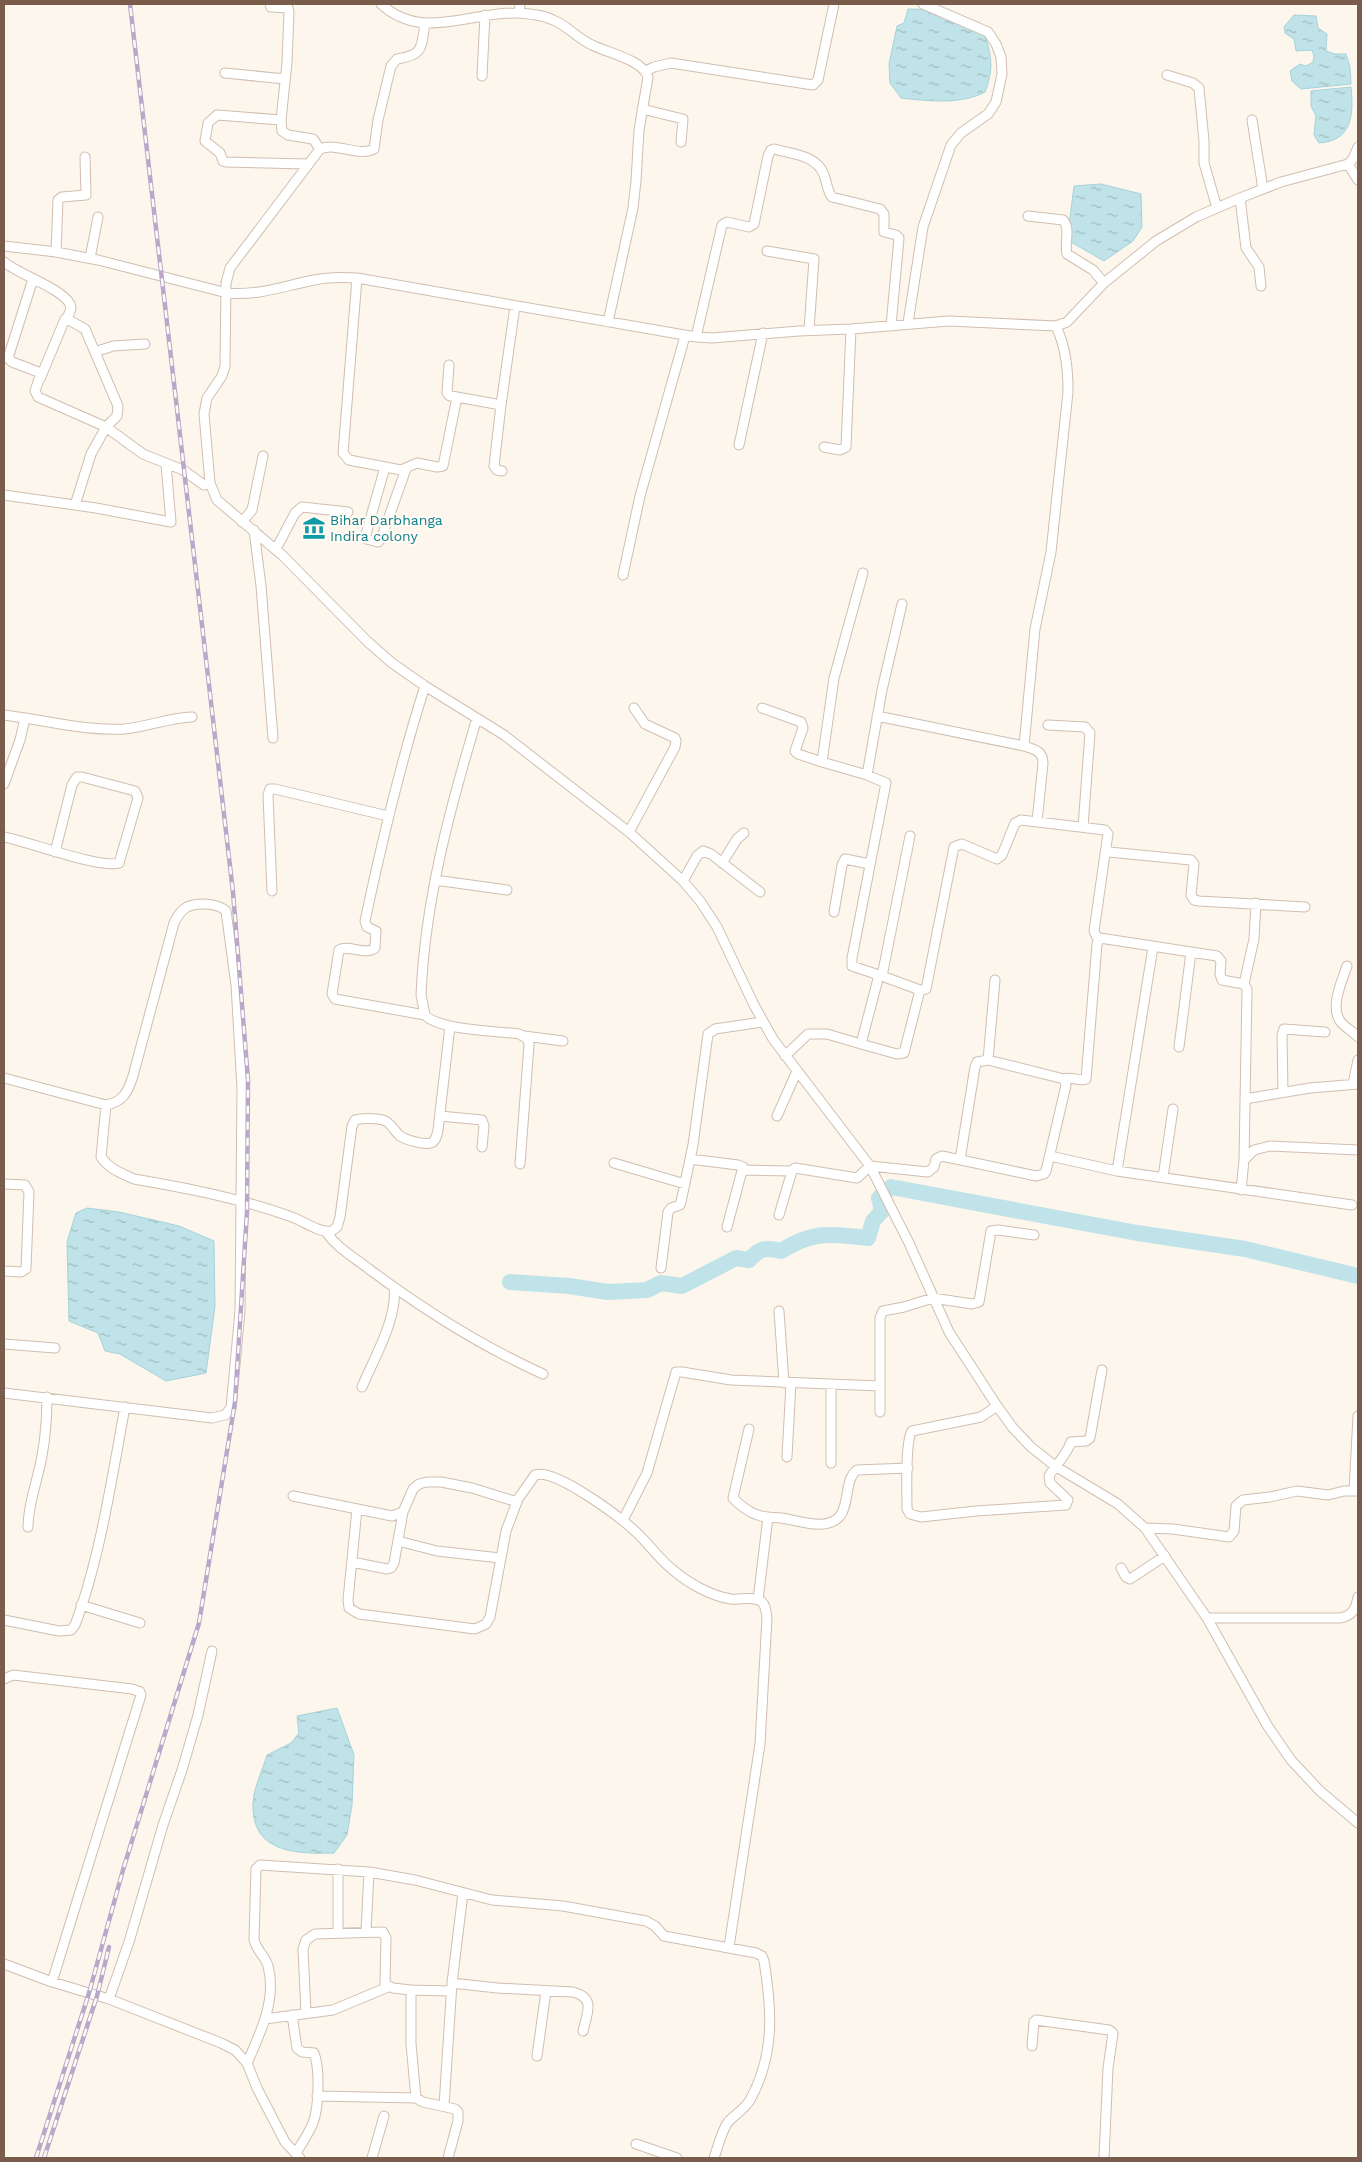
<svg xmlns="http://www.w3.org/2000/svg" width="1362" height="2162" viewBox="0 0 1362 2162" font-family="'Work Sans',sans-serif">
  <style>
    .water { fill: url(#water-ripples); stroke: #a5d3da }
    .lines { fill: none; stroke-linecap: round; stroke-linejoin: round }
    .river { stroke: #bfe3e8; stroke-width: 16 }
    .minor-casing { stroke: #d1beb0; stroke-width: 11 }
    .minor { stroke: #fff; stroke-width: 9 }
    .rail-casing { stroke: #b9a8c9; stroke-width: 4.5 }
    .rail { stroke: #fffaf3; stroke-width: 2.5; stroke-dasharray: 8; stroke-linecap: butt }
    .labels { text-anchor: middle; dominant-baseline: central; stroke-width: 4.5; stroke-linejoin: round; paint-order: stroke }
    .culture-label { font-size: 14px; fill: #0d838f; stroke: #fffaf3; text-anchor: start }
  </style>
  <defs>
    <pattern id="water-ripples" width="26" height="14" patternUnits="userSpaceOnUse" patternTransform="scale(1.25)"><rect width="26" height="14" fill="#bfe3e8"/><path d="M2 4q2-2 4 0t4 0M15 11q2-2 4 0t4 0" fill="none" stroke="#a0bbbe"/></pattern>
  </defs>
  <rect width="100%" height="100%" fill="#fdf6ec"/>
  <path class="water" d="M908,9C935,9 954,13 980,23C990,49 996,65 985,92C961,105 927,101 901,98L890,83L889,64L897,26L904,23Z
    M1294,15L1316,16L1318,28L1327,34L1326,51L1335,54H1346L1350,67L1351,84L1301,89L1292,81L1290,71L1300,64L1306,66L1313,62L1314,56L1312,50L1296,51L1294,39L1285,33L1284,27Z
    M1351,87C1354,115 1352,141 1319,143L1314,135L1316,116L1311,106V91Z
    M1101,184L1141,194L1142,227L1133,241L1104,261L1069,241L1068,233L1074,186Z
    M87,1208L119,1212L179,1226L214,1241L215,1306L206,1373L166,1381L120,1354L105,1351L98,1333L69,1321L67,1242L76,1213Z
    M337,1708L354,1755L352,1805L347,1835L334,1853C296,1854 251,1853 253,1803C253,1790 263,1769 267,1755L291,1743L299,1733L297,1716Z"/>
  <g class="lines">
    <path class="river" d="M510,1282L569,1286L608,1292L647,1290L661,1283L682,1286L736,1258L749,1260C760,1248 765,1247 781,1251C814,1230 831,1234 868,1238L873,1221L882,1211L879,1198L891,1187L1137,1233L1245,1249L1358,1276"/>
    <defs>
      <path id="minor" d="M270,4L271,7L288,8L289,12L287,63L281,120L282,131L288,135L313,139L320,149
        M381,4C422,42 470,11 519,13
        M520,4L519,13C531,14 543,15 553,20C568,26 578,39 592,45C608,53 643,60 648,77L639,130L636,181L633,208L608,322
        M425,23C421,48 424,55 397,59L391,66L378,120L374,149C358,157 337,142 320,149L230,268L226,283L225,366L222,376L207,398L204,414L210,483L217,500L282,555L368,642L392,663L425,686L504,735L629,832L683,881L700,901L717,927L754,1005L773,1039L870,1166L909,1243L949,1332L997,1406L1013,1428L1031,1447L1055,1466L1118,1504L1145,1528L1207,1618L1267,1725L1291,1760L1320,1791L1358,1823
        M646,71L654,67L671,63L813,85L818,80L834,4
        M225,73L285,79
        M1167,75L1193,83L1199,88L1204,141V163L1217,208
        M482,76L485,15
        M642,109L683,119L681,142
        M281,120L217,115L208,123L205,141L220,153L223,161L226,162L308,164
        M1252,120L1263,189
        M1348,164L1358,180
        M1240,198L1246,248L1259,267L1261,286
        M1028,216L1063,220C1071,229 1064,243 1067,254L1093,270L1104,283
        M4,246L56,252L98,260L227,293C259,296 283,286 314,280C328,277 342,277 357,278L696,337L712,338L799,331L851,329L949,321L1056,326L1067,322L1104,283L1156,241L1196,217L1240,198L1281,182L1348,164L1353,159L1358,147
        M767,251L814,259L809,330
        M56,252L58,200L62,197L86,195L85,157
        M90,258L98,217
        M4,262C20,275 61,288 70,304C73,309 68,314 67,319L85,329L118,406L117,416L106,427L143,454L183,470L204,485L210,483
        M357,278L343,453L349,460L401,470L417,463L437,467L443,466L457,397L501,405L515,306
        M33,279L8,358L12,362L41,373L35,391L38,397L106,427L91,454L75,505
        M908,323L923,227L951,145L961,133L988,114L996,102L1002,74L1001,57L996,44L988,32L923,4
        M696,337L722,225L727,222L749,227L754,224L768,156L771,150L774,149C792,154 817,155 824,175C827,182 827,191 832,197L880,209L884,214V232L896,235L899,238L891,326
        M95,352L113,346L145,344
        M449,365L447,393L450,396L457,397
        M40,379L65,319
        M501,405L494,466L497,470L502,471
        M739,445L763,333
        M824,447L840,450L846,447L851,329
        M385,467L366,534V539L378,542L381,539L406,469
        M4,495L96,508L171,522L166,464
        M242,522L252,510L263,456
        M254,530L261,586L273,738
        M276,549L295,513L302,507L348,512
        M623,575L640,496L685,336
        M762,708L801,722L803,728L795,751L798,754L822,762
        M4,715L25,718L20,740L4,784
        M877,716L1024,746C1034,749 1043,751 1043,763L1037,822
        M25,718C57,723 91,731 124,729C147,727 168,718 192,717
        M477,718C450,808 425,900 421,995L425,1015C438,1030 497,1031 519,1034L528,1039L529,1045L520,1164
        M1048,725L1085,727L1090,733L1083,827
        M1024,746L1035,629L1051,552L1068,392C1068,369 1066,348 1056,326
        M867,775L882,690L902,604
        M629,832L675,747L676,741L675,738L645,724L634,708
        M4,837C27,841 100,869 119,863L138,798L135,791L82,777H77L72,785L55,852
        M722,863L737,839L744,833
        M435,880L507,890
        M683,881L697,856L703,851L711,854L760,892
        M272,891L268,795L270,789H275L388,816
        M834,912L842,865L845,859L870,864
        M1098,940L1094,931L1106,847
        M1347,966C1342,981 1330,1006 1340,1021C1345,1028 1353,1031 1358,1037
        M879,975L920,990L926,989L954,847L962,844L997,859L1002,855L1015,823L1021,820L1105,830L1108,834L1106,847L1109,852L1191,860L1194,864L1191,895L1194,900L1199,901L1305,907
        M882,976L910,836
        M1244,984L1254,939L1256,903
        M425,1015L335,999L332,994L339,950C350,944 365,956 375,948L376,931L367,927L365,921C382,841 400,764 425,686
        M524,1036L563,1041
        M861,1044L897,1054L904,1053L920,990
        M1179,1047L1191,952
        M785,1056L808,1034H827L861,1044L879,975L852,966V958L886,783L867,775L822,762L834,678L863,573
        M988,1060L995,980
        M4,1078L106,1105C123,1102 128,1092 133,1076L174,923C177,917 180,911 187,907C197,902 218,903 226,911L236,985L242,1088L240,1311L231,1408L225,1415L212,1418L4,1393
        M1064,1079C1072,1076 1079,1082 1086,1079L1097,944L1100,938L1217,956L1221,961L1220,974L1222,980L1244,984L1247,989L1244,1160L1241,1190
        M1353,1084L1358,1060
        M1283,1092L1282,1035L1284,1029L1325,1032
        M1245,1099L1310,1088L1358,1084
        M106,1105L101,1157C109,1169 121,1173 134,1179C186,1188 239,1198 289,1216C303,1220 317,1233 332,1231L337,1227L340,1217L352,1126L355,1120C362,1118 375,1118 383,1120C391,1122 394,1131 400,1136C406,1140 424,1145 431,1143C436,1141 437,1135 438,1130L450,1026
        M440,1116L482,1120L484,1126L482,1147
        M777,1116L797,1071
        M1050,1156L1117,1171L1352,1205
        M690,1159L738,1165L743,1167L727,1227
        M1244,1160L1254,1150L1270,1146L1358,1150
        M614,1163L685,1184
        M743,1170L792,1171
        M1117,1171L1153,947
        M1163,1177L1173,1109
        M4,1184L25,1185L29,1192L26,1269L21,1272L4,1271
        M779,1215L792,1171L795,1168L857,1178L870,1166L928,1172L934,1167L936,1159L942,1156L1036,1176L1044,1174L1046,1171L1066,1085L1064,1079L988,1060L977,1062L975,1067L960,1160
        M326,1232C338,1249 354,1257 369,1269C424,1310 481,1346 543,1374
        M661,1268L668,1212L671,1208L680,1205L681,1202L693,1145L708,1034L715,1029L762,1022
        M779,1311L784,1383
        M4,1344L55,1348
        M831,1385V1463
        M362,1387C374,1358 398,1318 394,1287
        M997,1406L981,1417L912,1431C905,1441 907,1494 907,1509L910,1514L921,1517L976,1511L1066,1505L1068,1500L1050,1483L1049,1476C1057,1463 1066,1456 1071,1442L1086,1441L1090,1438L1102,1370
        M880,1412V1318L883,1311L904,1307L933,1298L972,1304L979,1302L991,1231L998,1230L1034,1235
        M749,1429L733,1498C738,1504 750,1513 758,1515C765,1518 773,1517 781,1518C797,1520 827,1532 840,1516C850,1503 844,1480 857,1470L908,1468
        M787,1457L791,1383
        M1354,1491L1358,1416
        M293,1496L392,1516L403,1512L413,1489L419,1484L427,1482H441L472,1488L514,1501L518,1499L535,1475C555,1468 620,1517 636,1532C649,1544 659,1559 673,1570C688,1583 711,1596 731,1599C740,1600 753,1596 761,1601C766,1605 766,1612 767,1618L760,1744L729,1947
        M357,1509L348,1600L349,1608L359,1614L475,1629L486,1624L490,1617L506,1531L518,1499
        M623,1520L647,1473L676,1372H682L731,1380L880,1386
        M28,1527C28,1509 33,1495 37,1478C44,1453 47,1423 47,1397
        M1145,1528L1173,1529L1229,1537L1234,1531L1236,1506L1243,1500L1270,1497L1297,1491L1328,1495L1344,1491H1358
        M398,1541L437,1551L500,1558
        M352,1562L387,1569L391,1568L394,1563L403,1512
        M1121,1568L1126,1577L1130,1579L1165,1556
        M758,1600L768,1517
        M81,1605L140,1623
        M1207,1618H1340C1352,1616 1356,1609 1358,1597
        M4,1620L59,1631L71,1630L75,1625C100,1559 112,1477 125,1407
        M4,1679L13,1675L132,1689L140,1692L141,1695L52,1982
        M463,1893L452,1983L497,1988L573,1992C596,1998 587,2013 583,2031
        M366,1931L369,1872
        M338,1933V1869
        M4,1964L52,1982L109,1999L221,2043L235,2050L247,2063L257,2088L285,2142L300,2158
        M411,1990L451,1991
        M109,1999L129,1942L163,1825L182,1770L198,1715L212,1651
        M306,2013L303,1949L306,1940L315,1934L383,1932L386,1938L385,1984L393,1988L411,1990V2044L416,2098L423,2102L455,2109L458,2112V2121L448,2158
        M292,2015L297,2048L302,2052L314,2053C320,2069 319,2107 313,2123C309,2133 302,2143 296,2153
        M265,2019L333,2010L388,1987
        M1032,2046L1034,2022L1036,2020L1109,2030L1113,2033L1108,2068L1104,2158
        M537,2056L546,1991
        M247,2063C260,2034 277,1999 268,1966C265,1955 256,1951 254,1939L256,1869L260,1865L369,1872L415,1880L492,1900L563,1906L646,1921L655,1926L664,1936L756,1953L762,1956L764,1961C772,2010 775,2055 750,2100C744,2110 735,2114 728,2122C721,2132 718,2147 714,2158
        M317,2096L416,2098
        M444,2106L452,1983
        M636,2144L677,2158
        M372,2158L384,2116"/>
    </defs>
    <use href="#minor" class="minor-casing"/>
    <use href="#minor" class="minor"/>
    <defs>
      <path id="rail" d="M36,2158L89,1993L123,1870L199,1623L235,1402L247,1212L248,1080L233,892L130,4
        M44,2158L97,1996L109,1947"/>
    </defs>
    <use href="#rail" class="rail-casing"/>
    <use href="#rail" class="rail"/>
  </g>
  <defs>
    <symbol id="museum-bare" viewBox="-9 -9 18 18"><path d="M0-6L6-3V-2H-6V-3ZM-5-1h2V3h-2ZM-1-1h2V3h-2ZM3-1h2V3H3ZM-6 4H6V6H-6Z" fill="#0f9aa8" stroke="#fffaf3" stroke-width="2.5" paint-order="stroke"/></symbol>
  </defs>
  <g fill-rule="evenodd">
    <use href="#museum-bare" x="298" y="512" width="32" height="32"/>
  </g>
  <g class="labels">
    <g class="culture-label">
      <text x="330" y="520">Bihar Darbhanga<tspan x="330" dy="16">Indira colony</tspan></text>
    </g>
  </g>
  <rect width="1362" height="2162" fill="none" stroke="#7a5c4d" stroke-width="10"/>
</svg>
